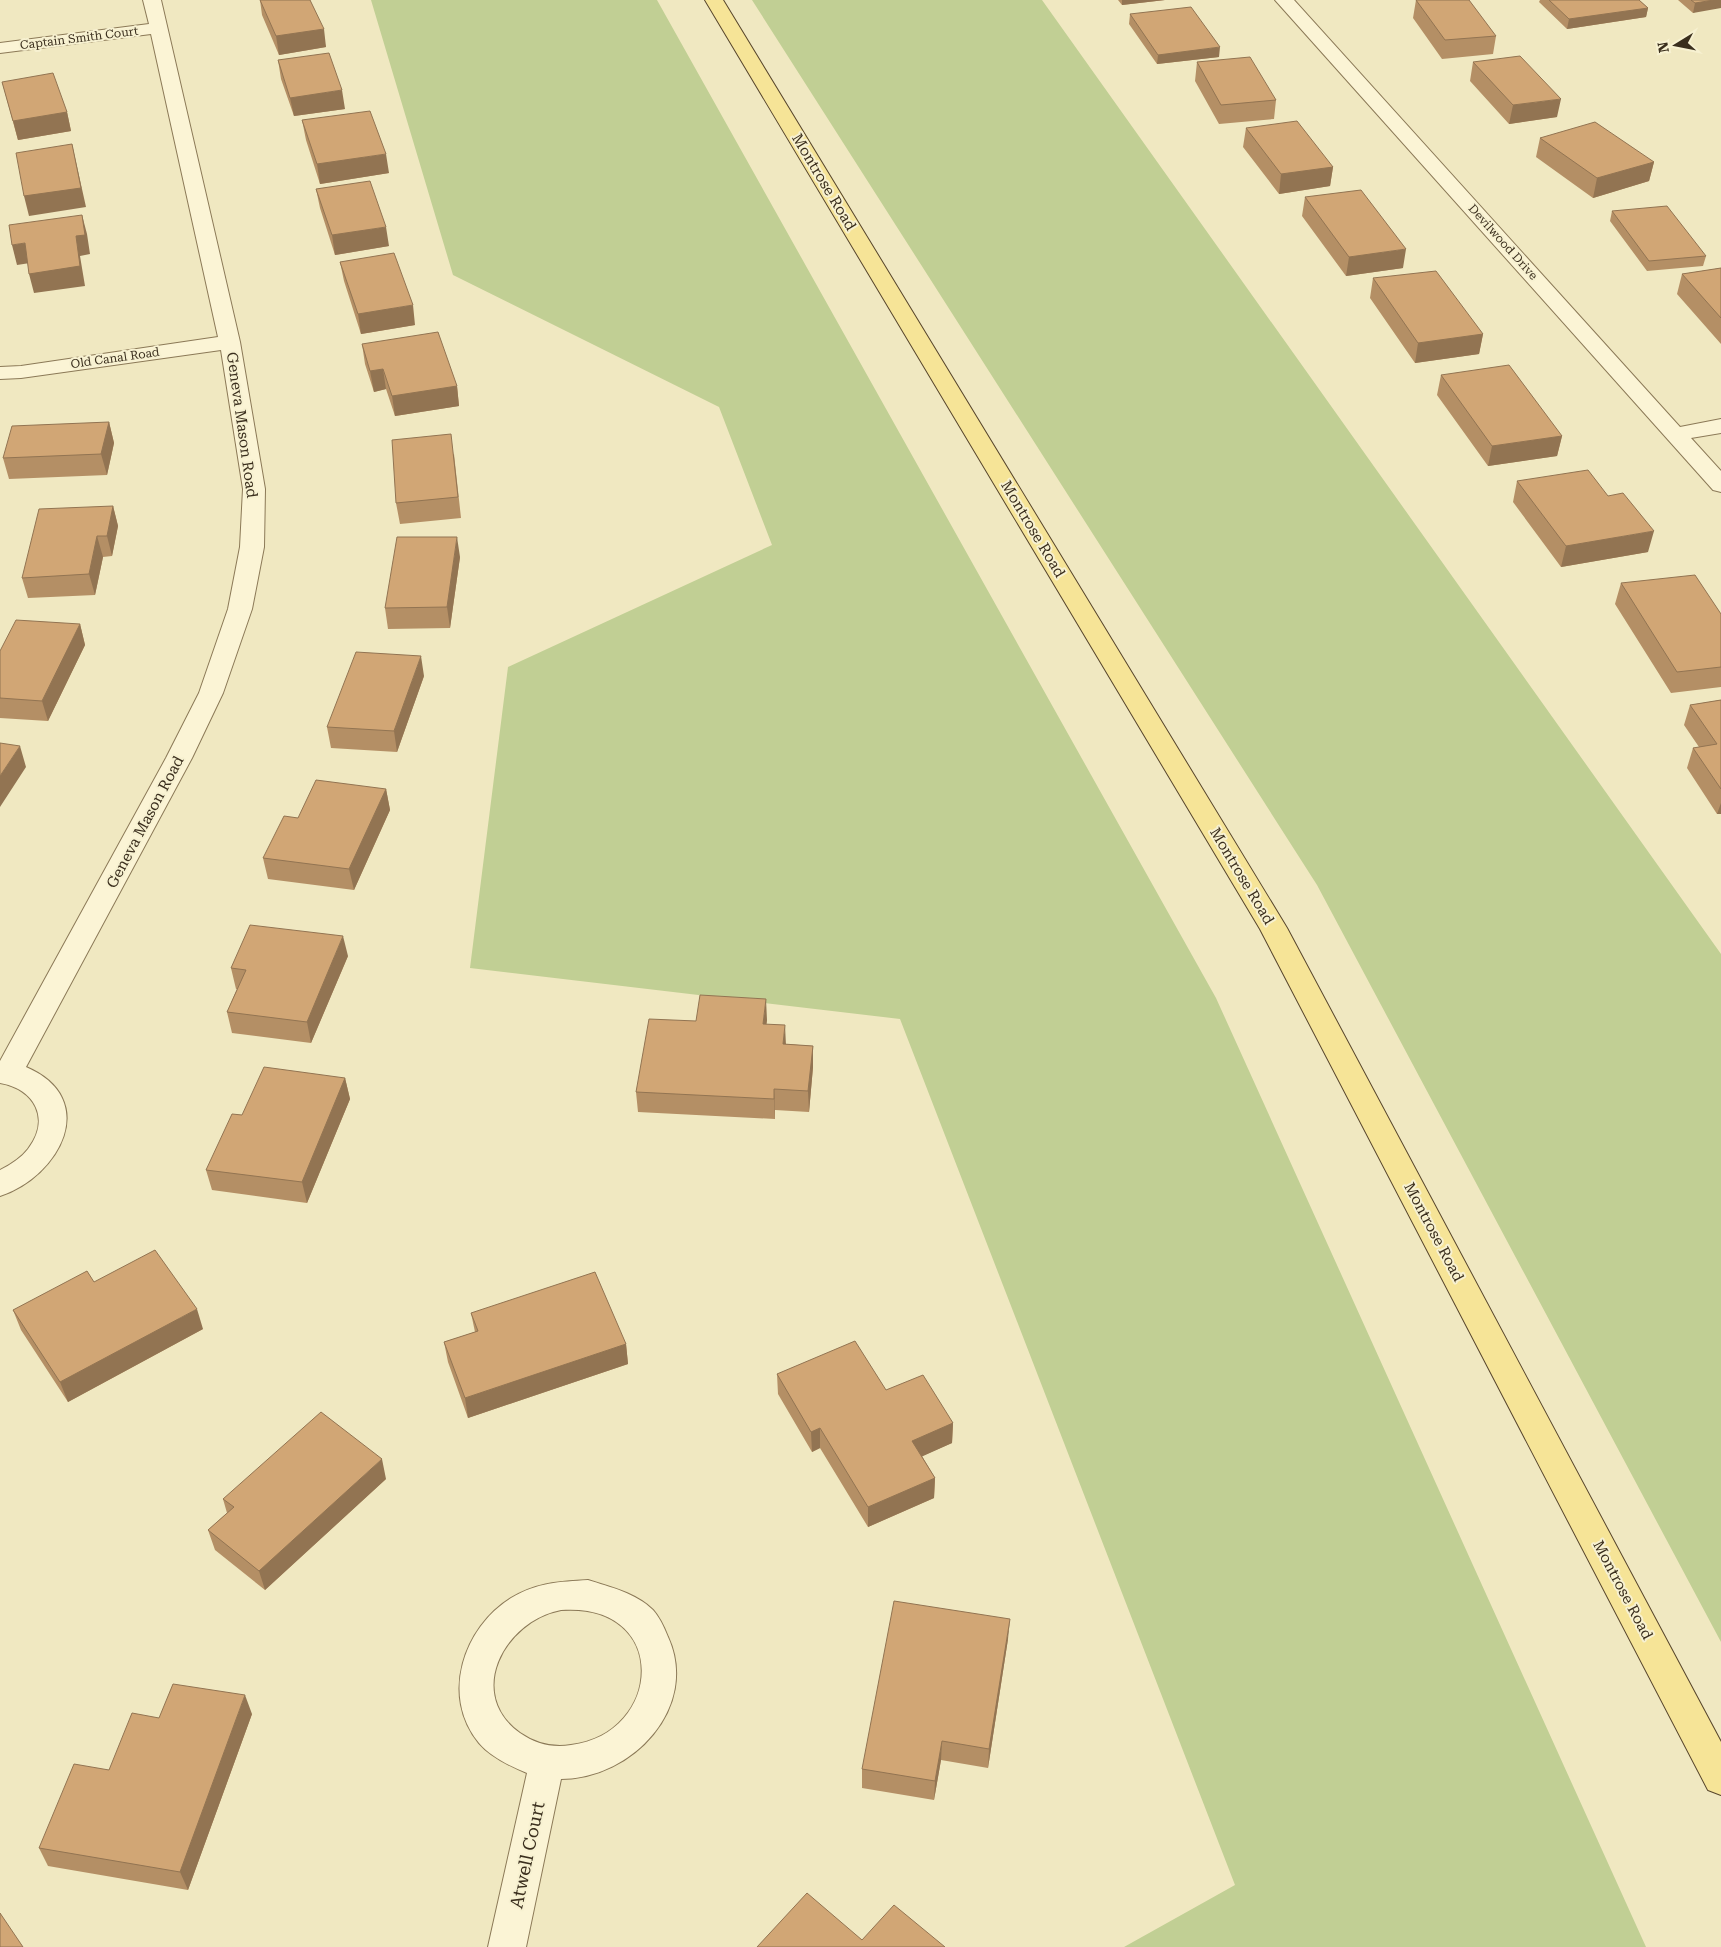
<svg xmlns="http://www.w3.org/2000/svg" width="1721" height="1947" viewBox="0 0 1721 1947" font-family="'Roboto Serif',serif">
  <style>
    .green { fill: #c1cf94 }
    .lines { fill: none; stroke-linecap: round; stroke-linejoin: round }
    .minor-casing { stroke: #8b7957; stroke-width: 2 }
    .major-casing { stroke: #58462c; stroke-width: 2 }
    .minor { fill: #fbf4d5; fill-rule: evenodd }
    .major { fill: #f6e497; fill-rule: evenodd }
    .wall { fill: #b48f65 }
    .shaded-wall { fill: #927452 }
    .building { fill: #d1a675; stroke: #927452 }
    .labels { text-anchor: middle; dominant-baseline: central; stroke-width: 4; stroke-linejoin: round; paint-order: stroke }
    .far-street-label { font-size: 12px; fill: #3a2e1d; stroke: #f7f1d1 }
    .street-label { font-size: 15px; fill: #3a2e1d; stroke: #f7f1d1 }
    .near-street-label { font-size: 18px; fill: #3a2e1d; stroke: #f7f1d1 }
  </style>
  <rect width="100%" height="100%" fill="#f0e8c1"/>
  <path class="green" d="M371,0H657L1216,998L1646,1947H1124L1235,1885L900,1019L470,968L508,667L772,545L719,407L453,275Z
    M752,0H1042L1721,954V1642L1317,885Z"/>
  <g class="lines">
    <defs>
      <path id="minor" d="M143,0H161L240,342L265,489L264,547L252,609L223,693L192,758L26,1067C101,1099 60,1176 0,1196V1170C10,1165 21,1158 28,1149C51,1119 35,1089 0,1083V1061L166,758L199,693L228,609L240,547L243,489L221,350L21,378L0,379V367L21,366L218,337L151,34L0,53V43L149,24Z
        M1275,0H1294L1680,427L1721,419V433L1691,438L1721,471V492L1713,490Z
        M588,1580C610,1587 636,1593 653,1610C660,1618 664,1627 668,1637C700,1707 632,1779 561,1779L526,1947H488L527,1773C510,1766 491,1757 479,1743C440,1696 464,1627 511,1598C538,1582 559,1582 588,1580ZM561,1610C671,1602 663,1734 571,1745C552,1748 536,1744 520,1733C465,1694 504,1621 561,1610Z"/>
      <path id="major" d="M705,0H723L1287,928L1721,1742V1795L1708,1790L1260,929Z"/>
    </defs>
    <use href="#minor" class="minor-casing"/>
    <use href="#major" class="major-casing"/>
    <use href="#minor" class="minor"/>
    <use href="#major" class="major"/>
  </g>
  <path class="wall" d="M260,0H310L326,47L279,55L262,15Z
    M1118,0H1165L1122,5Z
    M1416,0L1496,36L1493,54L1442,59L1413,18Z
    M1540,0H1639L1648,8L1646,17L1567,29L1539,2Z
    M1678,0H1721L1693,13Z
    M1130,14L1219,57L1157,64L1129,24Z
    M278,60L345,109L294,116L281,79Z
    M1197,62L1276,100L1274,119L1219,124L1195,81Z
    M1473,62L1557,117L1509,124L1470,81Z
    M2,82L67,112L71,131L18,140Z
    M302,120L389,173L320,184L306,140Z
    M1246,128L1333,167L1330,186L1279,194L1243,147Z
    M1540,138L1654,162L1649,181L1593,198L1536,157Z
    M316,189L389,246L335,255L320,208Z
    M1305,197L1403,268L1346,276L1302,216Z
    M1612,211L1706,256L1703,266L1647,271L1610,221Z
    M340,262L415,325L361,334L344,281Z
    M1721,268V344L1677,294L1682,274Z
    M1373,278L1483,334L1479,354L1415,363L1370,298Z
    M362,344L457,386L459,406L395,416L386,389L374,392L365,364Z
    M1441,375L1562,436L1557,456L1488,466L1437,395Z
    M109,422L114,443L107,475L9,479L3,458Z
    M454,454L461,518L400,524L396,503Z
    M1517,481L1648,552L1561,567L1513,502Z
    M113,506L118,526L112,556L103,557L95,595L28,598L22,578Z
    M460,557L450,628L388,629L385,608Z
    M1621,583L1721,614V687L1671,693L1615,604Z
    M80,624L85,645L48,721L0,718V651Z
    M424,676L397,752L331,748L327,727Z
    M1721,700V814H1717L1687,768L1693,748L1699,747L1684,725L1690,705Z
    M386,789L390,810L354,890L268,879L263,858L298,818Z
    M348,956L311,1043L232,1033L227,1012L237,989H236L231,968Z
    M767,1020L766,1024L786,1044L813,1046V1067L809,1112L775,1110V1119L638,1112L636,1092L696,1021Z
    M345,1078L350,1099L307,1203L212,1190L206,1170L242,1115Z
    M94,1282L203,1329L68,1402L21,1330L13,1310Z
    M471,1313L626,1344L628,1364L468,1418L448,1362L444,1342L475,1332Z
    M777,1374L886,1390L953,1423L952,1443L922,1456L935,1478L934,1498L868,1527L820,1448L812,1452L778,1394Z
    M386,1479L265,1590L215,1550L208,1530L227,1513L223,1499Z
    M1008,1639L988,1768L941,1760L934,1800L862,1788V1769Z
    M252,1714L188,1890L48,1866L39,1848L109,1770L159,1718Z"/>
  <path class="shaded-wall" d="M1122,0H1165L1122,5Z
    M1714,0H1721V8L1693,13L1695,3Z
    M1648,8L1646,17L1567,29L1569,19Z
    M324,29L326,47L279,55L276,36Z
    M1220,47L1219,57L1157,64L1158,55Z
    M342,90L345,109L294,116L290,98Z
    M1561,99L1557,117L1509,124L1513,105Z
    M67,112L71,131L18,140L13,121Z
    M72,144L86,207L29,216L24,196Z
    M386,154L389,173L320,184L317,164Z
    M1654,162L1649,181L1593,198L1597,178Z
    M1333,167L1330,186L1279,194L1281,174Z
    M82,215L87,234L90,254L80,256L85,286L34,293L29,274L76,236Z
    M386,227L389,246L335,255L332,235Z
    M25,243L30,263L17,265L12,245Z
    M1406,249L1403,268L1346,276L1349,257Z
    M413,305L415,325L361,334L358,314Z
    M1483,334L1479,354L1415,363L1418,343Z
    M383,369L386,389L374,392L370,371Z
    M457,386L459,406L395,416L392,396Z
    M109,422L114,443L107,475L101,454Z
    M1562,436L1557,456L1488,466L1492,446Z
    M113,506L118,526L112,556L107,536Z
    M1654,531L1648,552L1561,567L1566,546Z
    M97,536L103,557L95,595L89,574Z
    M457,537L460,557L450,628L447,607Z
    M80,624L85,645L48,721L42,701Z
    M421,656L424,676L397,752L394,731Z
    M20,746L26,767L0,807V776Z
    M386,789L390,810L354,890L349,869Z
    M1721,803V814H1717Z
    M343,936L348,956L311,1043L307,1022Z
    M766,999L767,1020L764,1045L763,1024Z
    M785,1025L786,1046L783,1044Z
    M813,1046V1067L809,1112L808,1091Z
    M345,1078L350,1099L307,1203L302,1182Z
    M774,1089L775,1110V1119L774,1099Z
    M197,1309L203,1329L68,1402L60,1382Z
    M626,1344L628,1364L468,1418L465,1398Z
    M953,1423L952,1443L912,1461V1441Z
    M820,1428V1448L812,1452L811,1432Z
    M382,1459L386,1479L265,1590L259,1571Z
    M935,1478L934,1498L868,1527V1507Z
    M1010,1619L1008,1639L988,1768L989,1749Z
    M245,1695L252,1714L188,1890L180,1872Z
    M942,1741L941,1760L934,1800L935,1781Z"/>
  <path class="building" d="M260,0H310L324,29L276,36Z
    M1416,0H1469L1496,36L1445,40Z
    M1549,0H1639L1648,8L1569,19Z
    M1691,0H1714L1695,3Z
    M1191,7L1220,47L1158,55L1130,14Z
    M329,53L342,90L290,98L278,60Z
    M1520,56L1561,99L1513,105L1473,62Z
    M1250,57L1276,100L1221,105L1197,62Z
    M53,73L67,112L13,121L2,82Z
    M370,111L386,154L317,164L302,120Z
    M1297,121L1333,167L1281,174L1246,128Z
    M1595,122L1654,162L1597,178L1540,138Z
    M72,144L81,188L24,196L16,153Z
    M370,181L386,227L332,235L316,189Z
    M1361,190L1406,249L1349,257L1305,197Z
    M1667,206L1706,256L1649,261L1612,211Z
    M82,215L85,235L76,236L80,266L29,274L25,243L12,245L9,225Z
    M394,253L413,305L358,314L340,262Z
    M1721,268V318L1682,274Z
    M1436,271L1483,334L1418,343L1373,278Z
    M438,332L457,386L392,396L383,369L370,371L362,344Z
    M1509,365L1562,436L1492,446L1441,375Z
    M109,422L101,454L3,458L12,426Z
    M451,434L458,497L396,503L392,440Z
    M1588,470L1608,496L1623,493L1654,531L1566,546L1517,481Z
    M113,506L107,536H97L89,574L22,578L39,509Z
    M397,537H457L447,607L385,608Z
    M1695,575L1721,614V667L1677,672L1621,583Z
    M16,620L80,624L42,701L0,698V651Z
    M356,652L421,656L394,731L327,727Z
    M1721,700V789L1693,748L1717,744L1690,705Z
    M0,743L20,746L0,776Z
    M316,780L386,789L349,869L263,858L284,816L298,818Z
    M250,925L343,936L307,1022L227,1012L246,970L231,968Z
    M700,995L766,999L763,1024L785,1025L783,1044L813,1046L808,1091L774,1089V1099L636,1092L649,1019L696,1021Z
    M264,1067L345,1078L302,1182L206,1170L232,1114L242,1115Z
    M155,1250L197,1309L60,1382L13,1310L87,1271L94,1282Z
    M595,1272L626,1344L465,1398L444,1342L478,1331L471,1313Z
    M855,1341L886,1390L923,1375L953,1423L912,1441L935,1478L868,1507L820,1428L811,1432L777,1374Z
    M321,1412L382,1459L259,1571L208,1530L234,1507L223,1499Z
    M894,1601L1010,1619L989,1749L942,1741L935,1781L862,1769Z
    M173,1684L245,1695L180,1872L39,1848L74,1764L109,1770L132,1713L159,1718Z
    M807,1893L862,1940L894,1905L945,1947H757Z
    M0,1913L23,1947H0Z"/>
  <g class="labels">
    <g class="far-street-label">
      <text transform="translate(79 38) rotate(-7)">Captain Smith Court</text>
      <text transform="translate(1503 242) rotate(48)">Devilwood Drive</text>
      <text transform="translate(115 358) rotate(-8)">Old Canal Road</text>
    </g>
    <g class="street-label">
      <text transform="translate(824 182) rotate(59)">Montrose Road</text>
      <text transform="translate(242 425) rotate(82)">Geneva Mason Road</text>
      <text transform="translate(1033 529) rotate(59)">Montrose Road</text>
      <text transform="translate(145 822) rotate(-62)">Geneva Mason Road</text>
      <text transform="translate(1242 876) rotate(59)">Montrose Road</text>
      <text transform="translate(1434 1232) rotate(62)">Montrose Road</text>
      <text transform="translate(1623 1590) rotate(62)">Montrose Road</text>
    </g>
    <g class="near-street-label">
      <text transform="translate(527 1855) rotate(-78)">Atwell Court</text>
    </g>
  </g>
  <g transform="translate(1676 45) rotate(260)" stroke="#f7f1d1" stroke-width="4" paint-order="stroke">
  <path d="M0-4L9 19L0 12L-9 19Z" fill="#3a2e1d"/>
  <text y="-8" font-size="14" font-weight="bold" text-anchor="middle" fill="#3a2e1d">N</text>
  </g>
</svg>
